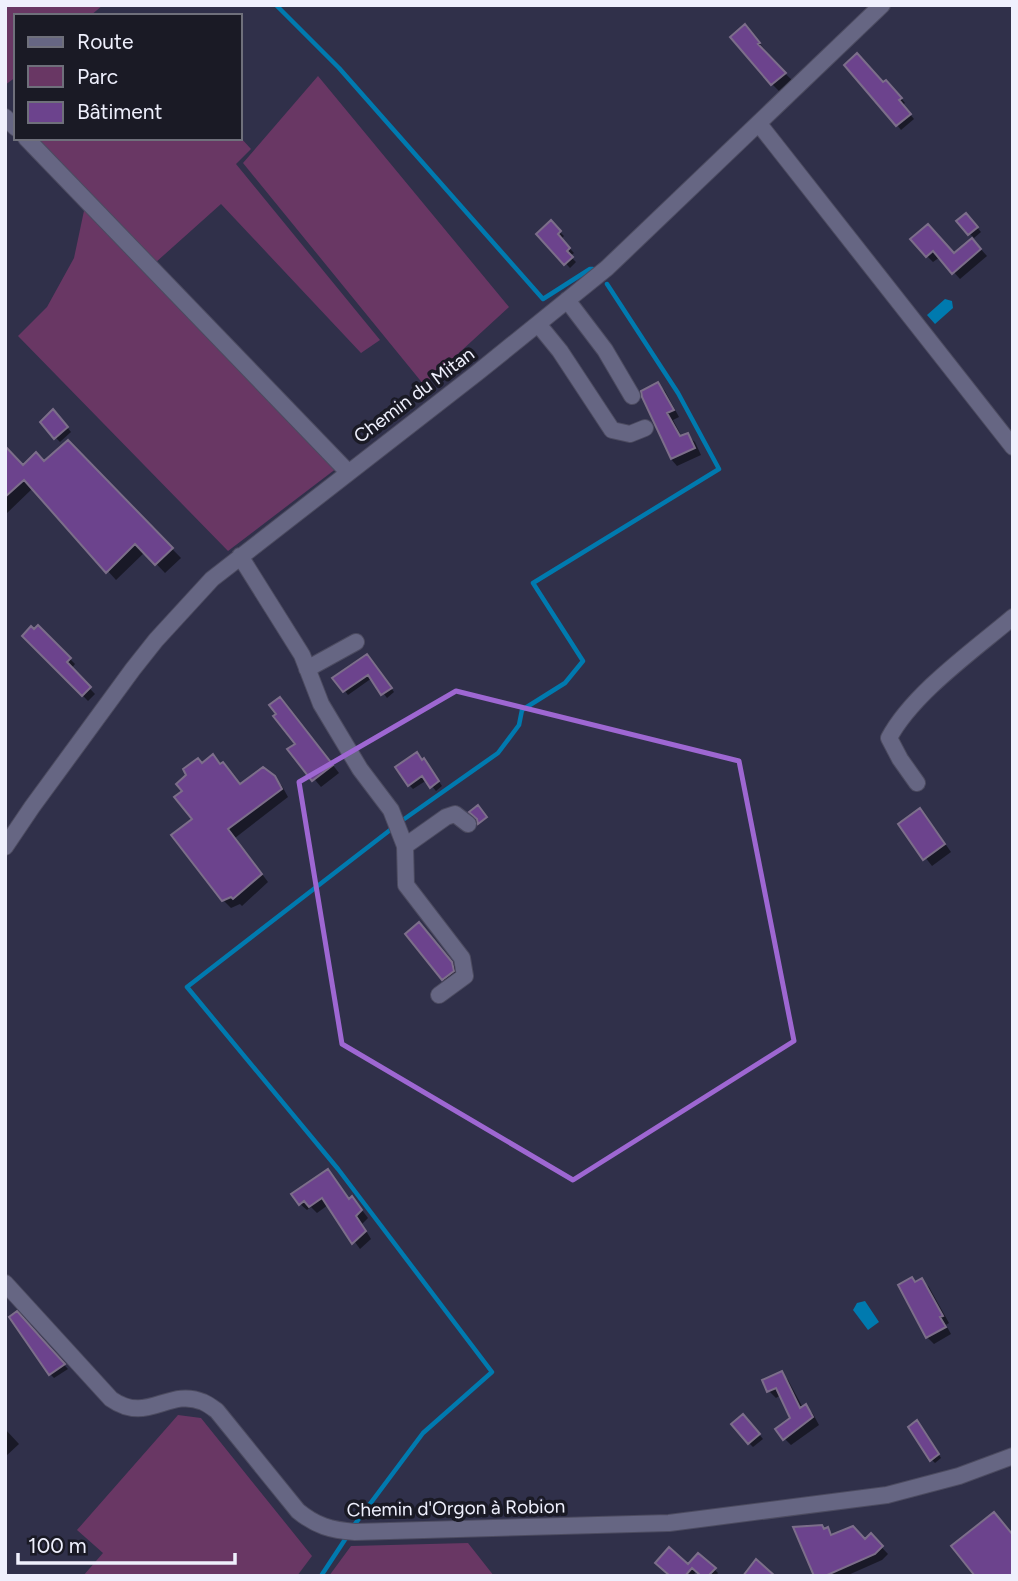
<svg xmlns="http://www.w3.org/2000/svg" width="1018" height="1581" viewBox="0 0 1018 1581" font-family="Figtree,sans-serif">
  <style>
    .green { fill: #693764 }
    .water { fill: #007aaf }
    .shadow { fill: #0007 }
    .lines { fill: none; stroke-linecap: round; stroke-linejoin: round }
    .stream { stroke: #007aaf; stroke-width: 4.5 }
    .building { fill: #6c438d; stroke: #7c6e8a; stroke-width: 2 }
    .minor-casing { stroke: #4c4b60; stroke-width: 18 }
    .minor { stroke: #666683; stroke-width: 16 }
    .marked { fill: none; stroke: #9e67d2; stroke-width: 5; stroke-linejoin: round }
    .labels { text-anchor: middle; dominant-baseline: central; stroke-width: 7; stroke-linejoin: round; paint-order: stroke }
    .street-label { font-size: 19px; fill: #eff0fd; stroke: #1a1a25 }
  </style>
  <rect width="100%" height="100%" fill="#30304a"/>
  <path class="green" d="M5,5H103L90,16H16V77L5,85Z
    M318,76L509,307L424,385L243,163Z
    M240,137L251,149L236,164L380,340L361,353L221,204L155,263L34,138Z
    M85,206L337,468L228,551L18,336L47,307L74,258Z
    M178,1415L201,1418L312,1556L297,1576H83L103,1553L77,1530Z
    M468,1543L494,1576H329L351,1546Z"/>
  <path class="water" d="M945,299L952,301L953,308L935,324L927,315Z
    M865,1301L879,1322L868,1330L853,1310L857,1303Z"/>
  <path class="shadow" d="M752,33L776,65L792,80L779,91L772,84Z
    M884,84L891,86L905,103L902,105L914,119L901,130L897,125Z
    M966,215L981,232L974,238L958,222Z
    M551,223L564,236L561,239L574,253L570,256L576,262L570,268L539,234Z
    M934,232L954,255L978,246L987,256L960,279L940,257L933,262L927,256Z
    M658,384L665,391L679,417L673,420L682,437L687,435L695,442L701,455L677,466L671,459Z
    M58,416L71,432L60,442L56,438Z
    M68,442L181,558L165,573L145,552L116,580L33,488L5,515V448L23,467L44,463Z
    M38,627L75,664L71,669L95,694L88,701L25,636Z
    M371,660L394,692L387,698L372,678L348,695L335,678Z
    M287,706L339,773L321,787L290,750L297,744Z
    M213,757L231,772L241,785L274,777L282,786L288,797L235,838L268,882L242,906L240,904L231,908L223,900L184,792L203,765Z
    M423,761L428,765L442,786L436,791L427,780L413,789L409,785Z
    M927,818L951,852L932,866L900,825Z
    M426,931L459,971L450,986L443,979Z
    M328,1171L350,1200L352,1199L359,1206L368,1218L362,1224L371,1239L360,1249L328,1205L317,1213L311,1207L307,1210L300,1204Z
    M921,1280L929,1287L949,1323L946,1325L951,1334L934,1344L927,1337L916,1283Z
    M17,1314L68,1369L54,1378L50,1374Z
    M781,1373L788,1380L803,1408L806,1406L813,1414L819,1425L791,1445L784,1438L792,1418L781,1395L776,1398L769,1391Z
    M747,1420L763,1439L753,1447L749,1443Z
    M920,1426L941,1458L935,1463L931,1459Z
    M5,1429L19,1444L5,1457Z
    M828,1529L834,1536L865,1541L871,1536L888,1554L882,1560L846,1576H816Z
    M688,1567L714,1569L718,1573L716,1576H703L697,1571L692,1576H672Z"/>
  <g class="lines">
    <path class="stream" d="M276,5L339,68L543,299L590,269H593
      M400,822L498,753L519,725L522,710L565,683L583,661L533,583L719,469L678,393L607,284
      M352,1528L423,1433L492,1372L338,1169L187,987L394,827
      M321,1576L348,1535"/>
  </g>
  <path class="building" d="M745,24L760,43L758,44L786,73L771,85L730,37Z
    M857,53L883,82L886,80L902,98L899,100L911,114L896,126L844,65Z
    M966,213L978,227L968,235L956,221Z
    M551,220L561,231L558,234L570,248L567,251L573,257L564,265L536,234Z
    M928,224L954,253L972,238L981,249L952,274L933,251L926,257L910,239Z
    M658,382L674,410L667,413L680,436L688,433L695,448L671,459L642,397L641,391Z
    M53,409L68,427L54,439L40,422Z
    M68,440L173,548L155,565L135,544L106,573L24,480L5,497V446L23,465L36,452L44,461Z
    M38,625L71,658L67,662L91,687L82,696L22,636L31,626L34,629Z
    M367,654L392,688L381,695L368,675L343,692L332,678Z
    M280,697L333,765L312,781L287,749L295,744L273,716L276,714L269,705Z
    M417,752L422,760L424,758L439,781L430,788L422,776L408,786L395,767Z
    M213,754L220,764L223,762L240,784L263,767L275,776L282,789L228,829L262,874L233,899L231,897L222,901L171,835L192,819L174,797L182,791L176,784L186,775L183,769L198,758L202,763Z
    M478,805L487,817L478,824L477,819L469,812Z
    M920,808L945,844L923,860L898,824Z
    M419,922L452,962L454,971L442,980L405,934Z
    M328,1169L349,1199L352,1196L362,1210L356,1216L366,1231L352,1244L322,1198L309,1207L304,1201L299,1205L291,1194Z
    M912,1277L915,1282L922,1278L943,1316L940,1317L946,1327L926,1338L898,1285Z
    M17,1311L42,1339L65,1364L49,1375L9,1317Z
    M782,1371L800,1408L806,1404L813,1417L783,1440L775,1429L790,1418L776,1388L767,1392L762,1380Z
    M743,1414L760,1434L748,1444L731,1424Z
    M917,1420L939,1454L930,1461L908,1427Z
    M994,1512L1013,1535V1576H975L951,1546Z
    M822,1525L824,1529L828,1527L831,1535L853,1526L865,1539L871,1533L883,1546L875,1554L825,1576H814L793,1527Z
    M669,1547L688,1564L698,1553L716,1568L708,1576H701L692,1568L685,1576H670L655,1563Z
    M756,1559L775,1576H743Z"/>
  <g class="lines">
    <defs>
      <path id="minor" d="M5,117L16,128
        M759,124L1013,447
        M26,138L348,472
        M567,300L605,350L632,396
        M538,324L560,351L612,430L630,434L645,428
        M240,556L302,655L321,704L360,769L391,810L405,846L406,885L462,958L465,976L439,995
        M307,669L356,642
        M917,783L900,759L889,738C912,694 974,650 1013,617
        M405,846L446,817L455,814L468,824
        M5,847L32,807L133,669L156,640L212,579L477,373L607,268L882,5
        M5,1283L111,1399C148,1425 168,1387 203,1402C208,1404 213,1408 217,1411L298,1511C316,1526 331,1530 355,1532L669,1523L887,1495L959,1476L1013,1456"/>
    </defs>
    <use href="#minor" class="minor-casing"/>
    <use href="#minor" class="minor"/>
  </g>
  <path class="marked" d="M456,691L739,761L794,1041L573,1180L342,1044L299,782Z"/>
  <g class="labels">
    <g class="street-label">
      <text transform="translate(414 395) rotate(-37)">Chemin du Mitan</text>
      <text transform="translate(456 1508) rotate(-1)">Chemin d'Orgon à Robion</text>
    </g>
  </g>
  <rect width="1018" height="1581" fill="none" stroke="#eff0fd" stroke-width="14"/>
  <rect x="14" y="14" width="228" height="126" fill="#1a1a25" stroke="#6f707b" stroke-width="2"/>
  <rect x="28" y="37" width="35" height="10" fill="#666683" stroke="#6f707b" stroke-width="2"/>
  <text x="77" y="49" font-size="21" fill="#eff0fd">Route</text>
  <rect x="28" y="66" width="35" height="21" fill="#693764" stroke="#6f707b" stroke-width="2"/>
  <text x="77" y="84" font-size="21" fill="#eff0fd">Parc</text>
  <rect x="28" y="102" width="35" height="21" fill="#6c438d" stroke="#6f707b" stroke-width="2"/>
  <text x="77" y="119" font-size="21" fill="#eff0fd">Bâtiment</text>
  <path d="M18 1553v10h217v-10" fill="none" stroke="#eff0fd" stroke-width="3.5"/>
  <text x="28" y="1553" font-size="21" fill="#eff0fd" stroke="#1a1a25" stroke-width="5" paint-order="stroke">100 m</text>
</svg>
